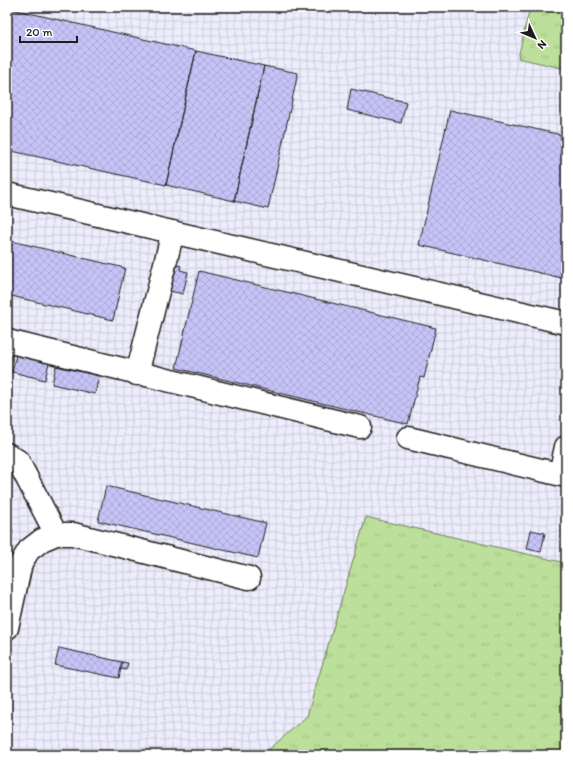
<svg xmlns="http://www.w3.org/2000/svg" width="573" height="762" viewBox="0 0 573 762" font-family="Itim,sans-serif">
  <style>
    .industrial { fill: url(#industrial-grid) }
    .grass { fill: url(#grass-tufts); stroke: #6c7e5c }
    .building { fill: url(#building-cross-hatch); stroke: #1c1c1c }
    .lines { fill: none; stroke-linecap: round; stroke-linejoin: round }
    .minor-casing { stroke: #1c1c1c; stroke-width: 25 }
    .minor { stroke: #fff; stroke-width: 22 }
  </style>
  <defs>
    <pattern id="industrial-grid" width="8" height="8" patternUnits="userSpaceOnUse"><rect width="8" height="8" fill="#eeedfd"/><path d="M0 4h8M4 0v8" fill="none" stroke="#cccbd8"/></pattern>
    <pattern id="grass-tufts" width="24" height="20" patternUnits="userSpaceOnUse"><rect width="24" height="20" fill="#bce09b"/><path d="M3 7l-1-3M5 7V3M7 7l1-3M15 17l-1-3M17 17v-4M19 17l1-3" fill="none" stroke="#a1c085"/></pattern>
    <pattern id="building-cross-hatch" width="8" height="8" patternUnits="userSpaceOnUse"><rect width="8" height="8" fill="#c6c4f7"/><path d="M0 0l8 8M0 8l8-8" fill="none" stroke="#aaa8d3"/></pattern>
  </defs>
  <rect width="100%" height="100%" fill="#fff"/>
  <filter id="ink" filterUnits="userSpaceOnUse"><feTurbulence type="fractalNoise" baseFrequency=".025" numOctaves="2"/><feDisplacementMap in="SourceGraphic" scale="8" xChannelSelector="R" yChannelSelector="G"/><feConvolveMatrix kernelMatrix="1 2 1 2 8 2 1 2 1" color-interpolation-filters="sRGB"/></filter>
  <g filter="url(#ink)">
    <path class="industrial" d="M7,7H530L518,58L566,69V563L367,517L307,716L263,755H7Z"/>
    <path class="grass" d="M530,7H566V69L518,58Z
      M366,517L566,563V755H263L307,716Z"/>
    <path class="building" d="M7,8L196,51L166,185L7,150Z
      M196,51L264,66L234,201L166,185Z
      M264,66L298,73L268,209L234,201Z
      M351,89L406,102L401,123L347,110Z
      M450,110L566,136V279L419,245Z
      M7,240L125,268L113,320L7,295Z
      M174,264L181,266L180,270L188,272L183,294L165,290Z
      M199,271L436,328L424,378L420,377L408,424L176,368Z
      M16,355L49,363L45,380L12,372Z
      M56,366L99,376L95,394L52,384Z
      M106,486L266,523L258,558L98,521Z
      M7,529L13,530L7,555Z
      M531,530L545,533L541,552L527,549Z
      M59,648L122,662L119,678L55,665Z
      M122,662L128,663L126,670L121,669Z"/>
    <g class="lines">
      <defs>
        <path id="minor" d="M7,194L566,323
          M7,340L11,342L360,427
          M137,374L173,232
          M408,438L566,476
          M7,454L18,461L56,534
          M560,474L566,447
          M7,628L21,563L29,550L42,540L56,534H73L249,578"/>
      </defs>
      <use href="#minor" class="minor-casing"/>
      <use href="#minor" class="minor"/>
    </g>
  </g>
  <rect width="573" height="762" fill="none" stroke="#fff" stroke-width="24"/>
  <rect x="12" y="12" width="549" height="738" fill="none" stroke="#1c1c1c" stroke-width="1.5" filter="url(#ink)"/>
  <g transform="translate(535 38) rotate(134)" stroke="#ffffff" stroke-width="3" paint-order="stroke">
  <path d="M0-3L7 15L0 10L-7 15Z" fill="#1c1c1c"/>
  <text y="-6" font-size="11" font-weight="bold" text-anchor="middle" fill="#1c1c1c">N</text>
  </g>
  <path d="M20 36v6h57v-6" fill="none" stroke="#1c1c1c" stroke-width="2"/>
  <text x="26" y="36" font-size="12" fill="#1c1c1c" stroke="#ffffff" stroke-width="3" paint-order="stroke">20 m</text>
</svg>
